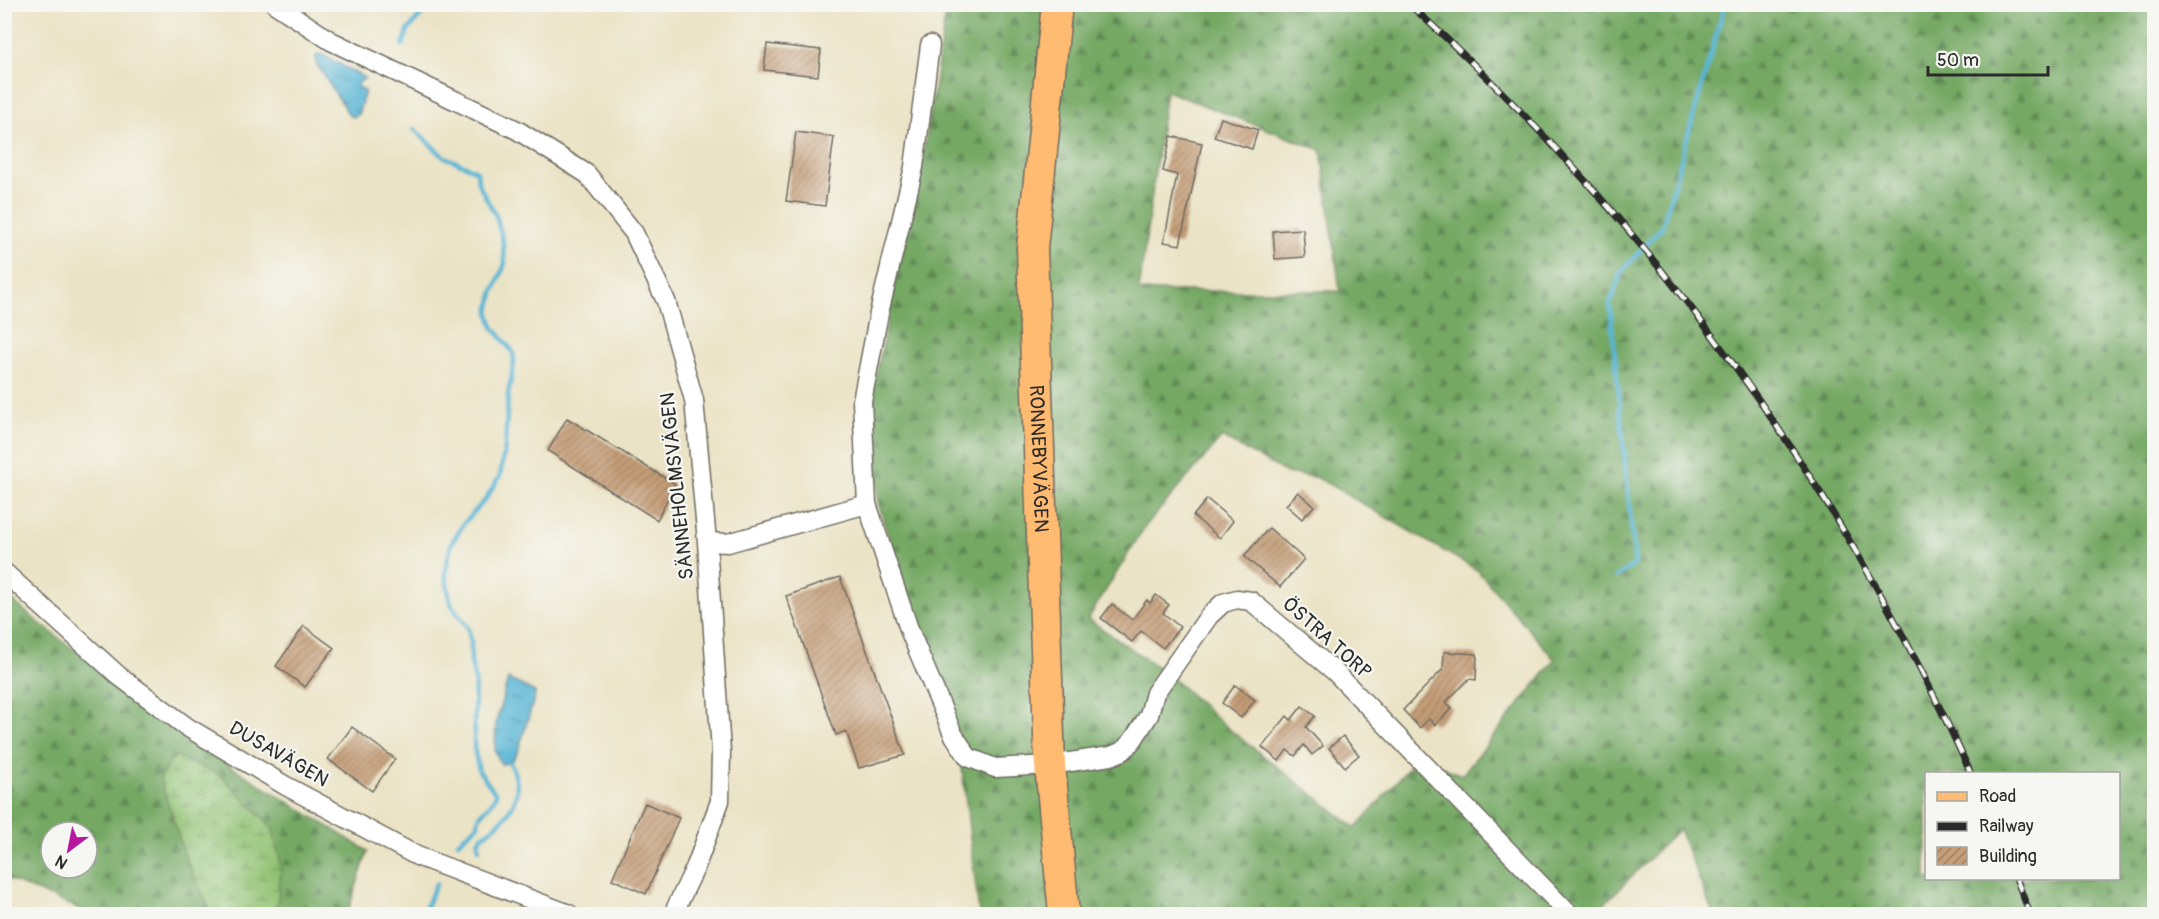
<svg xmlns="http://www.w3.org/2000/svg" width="2159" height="919" viewBox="0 0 2159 919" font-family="Pangolin,sans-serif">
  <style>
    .forest { fill: url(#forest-firs); stroke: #506a48; stroke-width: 1.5; fill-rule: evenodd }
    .wetland { fill: url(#wetland-marsh); stroke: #5e764e; stroke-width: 1.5 }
    .water { fill: url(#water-ripples); stroke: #417080; stroke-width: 1.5 }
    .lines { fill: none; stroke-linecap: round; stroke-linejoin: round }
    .stream { stroke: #57b5d5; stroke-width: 4.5 }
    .building { fill: url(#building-hatch) }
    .minor-casing { stroke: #6e6b61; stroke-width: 21 }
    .primary-casing { stroke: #6e6b61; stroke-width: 33 }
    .minor { stroke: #fff; stroke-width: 18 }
    .primary { stroke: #ffbb71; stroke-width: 30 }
    .rail-casing { stroke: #2b2b2b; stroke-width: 7 }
    .rail { stroke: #f6f6f2; stroke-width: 4.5; stroke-dasharray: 14; stroke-linecap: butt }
    .labels { text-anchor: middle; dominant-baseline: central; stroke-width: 4.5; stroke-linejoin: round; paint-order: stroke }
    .street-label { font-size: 20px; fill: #2b2b2b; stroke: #f6f6f2 }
  </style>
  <defs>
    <pattern id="forest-firs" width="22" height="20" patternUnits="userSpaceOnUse" patternTransform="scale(1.5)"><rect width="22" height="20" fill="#74a864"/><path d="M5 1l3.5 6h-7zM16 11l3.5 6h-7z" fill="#5f8953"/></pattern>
    <pattern id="wetland-marsh" width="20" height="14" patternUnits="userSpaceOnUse" patternTransform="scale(1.5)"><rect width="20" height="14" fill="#91c272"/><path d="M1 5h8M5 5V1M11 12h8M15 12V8" fill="none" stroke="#779e5e"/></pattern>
    <pattern id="water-ripples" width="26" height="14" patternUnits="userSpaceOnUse" patternTransform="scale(1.5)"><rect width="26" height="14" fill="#57b5d5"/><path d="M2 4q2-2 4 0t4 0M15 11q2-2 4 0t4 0" fill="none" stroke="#4893ad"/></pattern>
    <pattern id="building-hatch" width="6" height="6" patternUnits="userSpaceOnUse" patternTransform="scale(1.5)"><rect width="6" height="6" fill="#c59d77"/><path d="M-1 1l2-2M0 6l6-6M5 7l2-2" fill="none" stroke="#a08062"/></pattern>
  </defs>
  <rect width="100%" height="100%" fill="#f6f6f2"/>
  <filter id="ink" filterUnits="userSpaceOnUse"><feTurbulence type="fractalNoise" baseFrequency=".0167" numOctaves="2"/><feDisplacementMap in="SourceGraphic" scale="12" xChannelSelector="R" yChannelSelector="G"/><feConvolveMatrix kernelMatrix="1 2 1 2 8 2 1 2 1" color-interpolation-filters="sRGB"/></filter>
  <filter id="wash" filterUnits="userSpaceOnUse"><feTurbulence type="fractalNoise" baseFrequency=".008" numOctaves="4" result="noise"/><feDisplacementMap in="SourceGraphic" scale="24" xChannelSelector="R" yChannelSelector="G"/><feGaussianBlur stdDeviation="1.35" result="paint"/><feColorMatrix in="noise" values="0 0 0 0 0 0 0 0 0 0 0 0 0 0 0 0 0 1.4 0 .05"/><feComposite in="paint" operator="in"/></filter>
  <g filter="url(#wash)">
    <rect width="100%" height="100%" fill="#ebe3c5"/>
    <path class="forest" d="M947,5H2154V914H1713L1679,829L1594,914H979L961,760L913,615L878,503L874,385L927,133ZM1166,91L1321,150L1340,291H1139ZM1222,437L1287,473L1318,478L1477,570L1555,660L1462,775L1418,757L1356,828L1229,729L1168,674L1088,619L1144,528ZM1926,774H2118V878H1926Z
      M4,593L33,618L204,750L368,851L347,914H92L5,878ZM51,832H87V868H51Z"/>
    <path class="wetland" d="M175,756L220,775L272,827L281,865L278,901L271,914H212L185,856L160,778Z"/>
    <path class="water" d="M321,54L365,78L358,84V87L365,91L358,115L353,117L349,115L316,63V56Z
      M508,679L535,692V696L518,752L510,763L501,764L495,751L496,722Z"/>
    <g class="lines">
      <path class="stream" d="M403,45L408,30L431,4
        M414,129L443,156L477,171L478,183L497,218L503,242L505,264L493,293L489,313L493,327L513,352L514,363L508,395L505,447L500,476L485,500L464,523L451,544L445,574L451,604L468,628L471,642V662L475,680L474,747L479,771L496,794C493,808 477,810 478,825L458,842
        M1616,577L1635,564L1610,304L1621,272L1662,227L1725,4
        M479,849L478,842L481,837C508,819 528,796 510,763
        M423,914L436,884"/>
    </g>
    <g id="blocks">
      <path class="building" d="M767,44L821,50L818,76L764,70Z
        M1221,118L1258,130L1252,149L1214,137Z
        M796,132L834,137L825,206L786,201Z
        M1171,136L1202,143L1180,245L1164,242L1177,175L1163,171Z
        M1303,229L1305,257L1275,259L1273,231Z
        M567,418L675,484L657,520L548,451Z
        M1298,492L1314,506L1302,519L1286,505Z
        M1207,499L1233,521L1220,538L1193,516Z
        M1269,528L1304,559L1280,587L1244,556Z
        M840,577L905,755L859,768L846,731L836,735L786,596Z
        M1156,595L1169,605L1163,613L1180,627L1163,648L1141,631L1132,642L1101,618L1112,604L1132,620L1147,600L1150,603Z
        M304,626L334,648L305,687L276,666Z
        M1444,652L1477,654L1476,680L1469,679L1446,702L1452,708L1435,725L1429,719L1420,728L1403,710L1443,669Z
        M1235,685L1255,700L1241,718L1222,703Z
        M1302,706L1315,716L1306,727L1323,746L1312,755L1304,745L1295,756L1287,750L1279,761L1262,747L1287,716L1291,720Z
        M352,727L395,759L372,791L328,759Z
        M1343,736L1359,755L1345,767L1329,748Z
        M645,803L679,818L646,894L612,879Z"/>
    </g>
  </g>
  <g filter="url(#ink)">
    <use href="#blocks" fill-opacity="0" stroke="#6e6b61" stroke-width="1.5"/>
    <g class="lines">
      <defs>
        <path id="minor" d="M275,4L331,41L517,130L587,174L634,233L666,301L694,400L707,542L721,752L720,801L696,866L673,914
          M930,45L914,167L879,313L862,401L867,504L910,632L953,734L968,757L995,768L1050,765L1111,756L1123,751L1133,740L1149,715L1155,693L1209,616L1223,603L1237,599L1251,601L1334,671L1569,914
          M707,542L728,543L867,504
          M4,572L119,676L187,727L286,786L417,856L569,914"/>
        <g id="primary">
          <path id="s1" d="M1057,4L1032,248L1050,765L1064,914"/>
        </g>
      </defs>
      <use href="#minor" class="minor-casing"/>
      <use href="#primary" class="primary-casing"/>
      <use href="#minor" class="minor"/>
      <use href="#primary" class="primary"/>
      <defs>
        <path id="rail" d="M1409,4C1649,220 1838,480 1971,774
          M2016,878L2030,914"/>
      </defs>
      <use href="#rail" class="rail-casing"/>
      <use href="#rail" class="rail"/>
    </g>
  </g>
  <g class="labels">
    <g class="street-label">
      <text stroke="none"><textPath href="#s1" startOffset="456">RONNEBYVÄGEN</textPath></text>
      <text transform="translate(677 486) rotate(-96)">SÄNNEHOLMSVÄGEN</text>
      <text transform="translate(1327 638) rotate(42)">ÖSTRA TORP</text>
      <text transform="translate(279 754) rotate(30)">DUSAVÄGEN</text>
    </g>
  </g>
  <rect width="2159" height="919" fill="none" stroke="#f6f6f2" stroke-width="24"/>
  <rect x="1925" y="772" width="195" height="108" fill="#f6f6f2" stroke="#a5a5a2" stroke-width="1.5"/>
  <rect x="1937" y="792" width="30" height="9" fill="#ffbb71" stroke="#a5a5a2" stroke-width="1.5"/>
  <text x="1979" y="802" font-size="18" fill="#2b2b2b">Road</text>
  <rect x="1937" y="822" width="30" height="9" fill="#2b2b2b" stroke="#a5a5a2" stroke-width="1.5"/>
  <text x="1979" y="832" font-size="18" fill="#2b2b2b">Railway</text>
  <rect x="1937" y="847" width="30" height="18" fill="url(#building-hatch)" stroke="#a5a5a2" stroke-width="1.5"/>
  <text x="1979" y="862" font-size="18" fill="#2b2b2b">Building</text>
  <g transform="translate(69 850) rotate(212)"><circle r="28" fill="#f6f6f2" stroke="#a5a5a2" stroke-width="1.5"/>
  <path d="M0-4.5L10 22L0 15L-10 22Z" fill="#b5179e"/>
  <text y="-9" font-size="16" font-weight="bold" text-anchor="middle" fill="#2b2b2b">N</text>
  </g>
  <path d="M1928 66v9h120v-9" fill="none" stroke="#2b2b2b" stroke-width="3"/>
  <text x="1937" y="66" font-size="18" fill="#2b2b2b" stroke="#f6f6f2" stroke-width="4.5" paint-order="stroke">50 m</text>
</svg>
